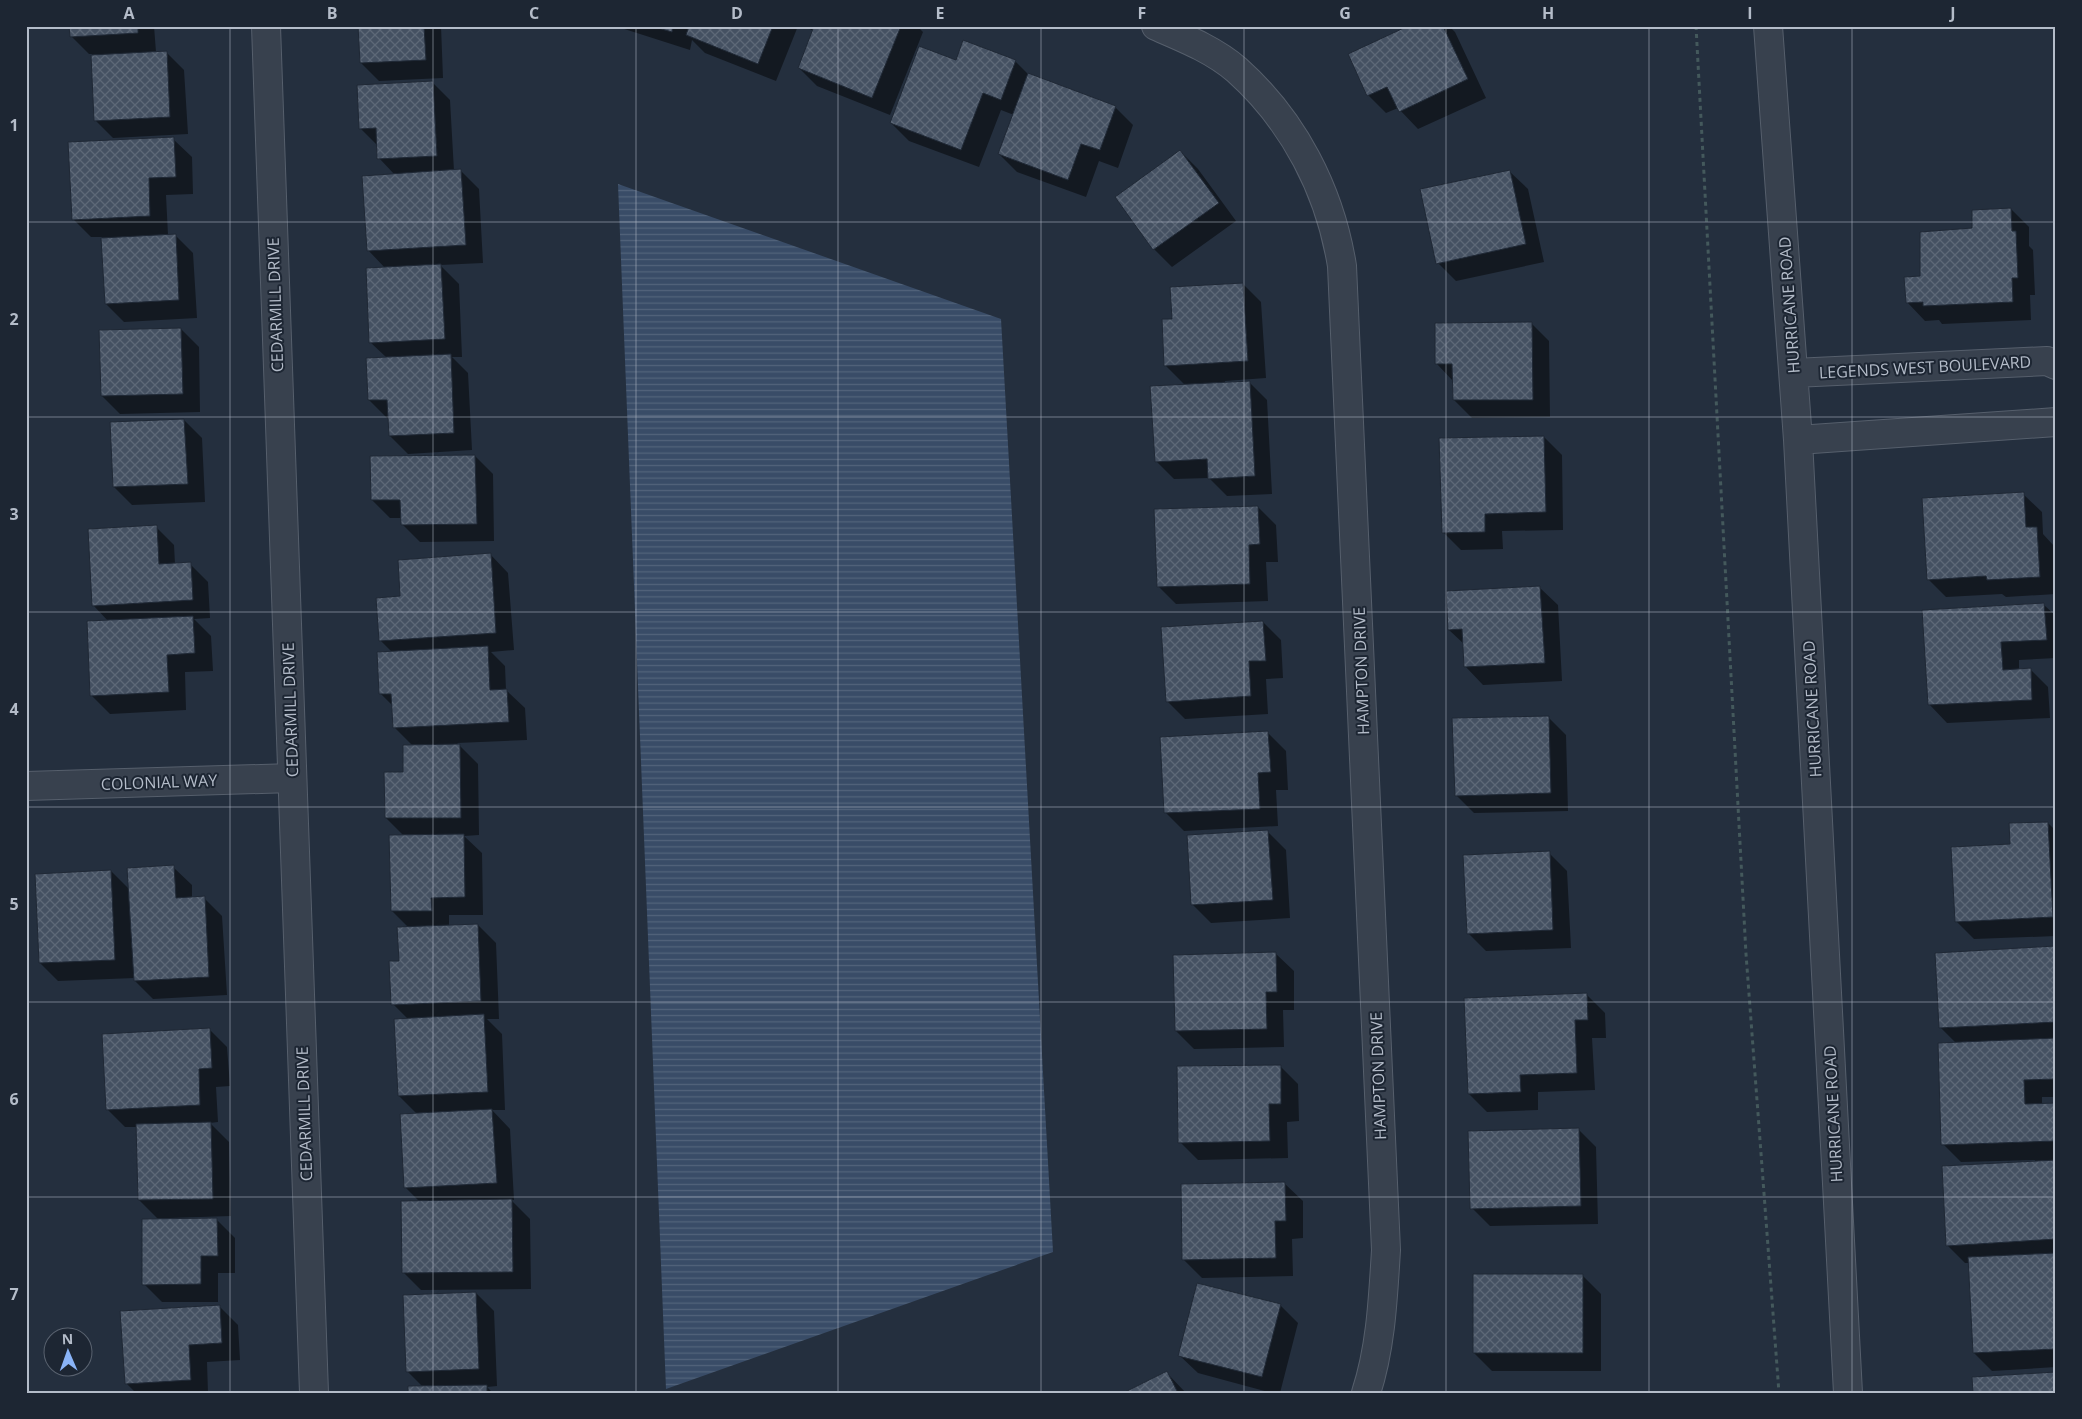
<svg xmlns="http://www.w3.org/2000/svg" width="2082" height="1419" viewBox="0 0 2082 1419" font-family="'Open Sans',sans-serif">
  <style>
    .water { fill: url(#water-rules) }
    .shadow { fill: #0007 }
    .building { fill: url(#building-cross-hatch); stroke: #1f2835 }
    .lines { fill: none; stroke-linecap: round; stroke-linejoin: round }
    .minor-casing { stroke: #565f6c; stroke-width: 30 }
    .path { stroke: #44595c; stroke-width: 3; stroke-dasharray: 4 4; stroke-linecap: butt }
    .minor { stroke: #38414e; stroke-width: 28 }
    .grid { fill: none; stroke: #b4bcc9; stroke-width: 1; stroke-opacity: 0.55 }
    .labels { text-anchor: middle; dominant-baseline: central; stroke-width: 4; stroke-linejoin: round; paint-order: stroke }
    .street-label { font-size: 16px; fill: #b4bcc9; stroke: #1d2633 }
    .neatline { fill: none; stroke: #b4bcc9; stroke-width: 2 }
    .grid-label { font-size: 16px; text-anchor: middle; font-weight: bold; fill: #b4bcc9 }
  </style>
  <defs>
    <pattern id="water-rules" width="6" height="5" patternUnits="userSpaceOnUse" patternTransform="scale(1.25)"><rect width="6" height="5" fill="#394c67"/><path d="M0 2.5h6" fill="none" stroke="#53647b"/></pattern>
    <pattern id="building-cross-hatch" width="8" height="8" patternUnits="userSpaceOnUse" patternTransform="scale(1.25)"><rect width="8" height="8" fill="#455162"/><path d="M0 0l8 8M0 8l8-8" fill="none" stroke="#5d6877"/></pattern>
  </defs>
  <rect width="100%" height="100%" fill="#242f3e"/>
  <path class="water" d="M618,184L1001,319L1053,1252L666,1389Z"/>
  <path class="shadow" d="M71,26H154L156,52H166L184,70L188,134L113,138L95,120L92,54H89L71,36Z
    M359,26H441L443,78L379,81L361,63Z
    M615,26H798L776,81L705,53L692,40L690,50Z
    M803,26H917L923,32L890,115L817,86L799,68L814,31Z
    M1411,26H1449L1455,32L1486,98L1418,129L1398,108L1386,113L1368,95Z
    M964,42L1015,61L1029,75L1115,107L1133,125L1118,168L1099,161L1086,197L1017,172L999,154L1014,115L1001,110L979,167L909,141L891,123L957,61Z
    M432,82L450,100L454,171H461L479,189L483,263L440,265L459,284L462,357H452L468,373L472,450L408,454L390,436L389,418H387L369,400L387,358L370,342L386,269L368,250L395,175L379,158L378,146L360,128Z
    M173,139L192,157L193,194L166,195L168,235H175L193,253L197,318L124,322L106,304L102,237H91L73,219Z
    M1180,151L1198,169L1236,221L1172,267L1154,249Z
    M1509,171L1528,189L1544,262L1456,281L1438,263Z
    M2011,209L2029,227V246L2033,250L2035,295H2030L2031,320L1942,324L1939,320L1925,321L1907,302L1922,278L1973,230Z
    M1243,284L1261,302L1266,378L1225,381V383L1249,382L1267,400L1272,494L1227,496L1209,478L1174,479L1156,461L1185,385L1165,365L1173,320Z
    M1531,323L1549,341L1550,417L1472,418L1454,400L1453,381L1437,364Z
    M181,329L199,347L200,412L120,414L102,396Z
    M184,420L202,438L205,502L132,505L114,487Z
    M1544,437L1562,455L1563,530L1502,531L1503,549L1461,550L1443,532Z
    M475,456L493,474L494,541L420,542L402,524V518H390L372,500Z
    M2023,494L2042,512L2043,534L2054,546L2056,594L2006,597L2002,594L1946,597L1928,579Z
    M1258,507L1276,525L1278,562H1266L1268,601L1176,604L1158,586Z
    M156,527L174,545L175,564H190L208,582L210,618L194,619L211,636L213,671L185,672L186,710L110,714L92,696L109,622L93,605Z
    M490,554L508,573L514,650L491,652L505,666L506,690L525,708L527,740L457,743L478,764L479,835L464,836L482,853L483,915H449V926L478,925L496,943L499,1019H487L502,1034L505,1110H492L510,1129L514,1200H511L530,1219L531,1289L421,1290L403,1272L420,1202L405,1187L418,1115L399,1096L408,1019L393,1004L409,928L392,911L404,836L386,818L413,746L394,727L393,706L381,694L393,653L380,640L402,597Z
    M1539,587L1558,605L1562,681L1483,685L1465,666L1464,644L1449,630Z
    M2044,605L2056,616V658L2019,660V670L2030,669L2048,687L2050,718L1947,723L1929,704Z
    M1263,622L1281,640L1283,678L1266,679L1268,714L1185,719L1167,701Z
    M1548,717L1566,735L1568,811L1474,813L1456,795Z
    M1268,733L1286,751L1288,790H1276L1278,826L1184,831L1166,813Z
    M2048,823L2056,831V936L1974,939L1956,921L2011,845Z
    M1268,832L1286,850L1290,918L1211,923L1193,905Z
    M1549,853L1567,871L1571,948L1486,951L1468,933Z
    M173,867L192,885V898H204L222,916L227,995L153,999L135,981V978L58,981L40,963L111,871L130,890Z
    M2054,947L2056,1097H2042V1105H2056V1367L1992,1371L1974,1353L1970,1263H1965L1947,1245L2035,1162V1160L1961,1162L1943,1144L1956,1043L1941,1028L1936,954Z
    M1275,953L1294,971V1010H1283L1284,1047L1194,1049L1176,1031Z
    M1587,995L1605,1013L1606,1038H1592L1595,1090L1538,1092V1110L1487,1112L1469,1094Z
    M209,1029L227,1047L230,1086L216,1087L218,1122L210,1123L229,1142L231,1216L170,1218V1220H217L235,1238V1273H218V1302H162L144,1284L159,1220L139,1200L138,1127H125L107,1109Z
    M1280,1066L1298,1084L1299,1121L1287,1122L1288,1158L1198,1160L1180,1142Z
    M1578,1129L1596,1147L1598,1224L1490,1226L1472,1208Z
    M1284,1183L1303,1201V1238L1292,1239L1293,1276L1202,1278L1184,1260Z
    M1583,1276L1601,1294V1371H1492L1474,1353Z
    M476,1293L494,1311L497,1386L487,1387L493,1393H409L423,1387L407,1371Z
    M1280,1305L1298,1323L1280,1393H1272L1198,1373L1179,1355Z
    M220,1307L238,1325L240,1360L207,1362L208,1393H136L126,1383Z
    M1166,1372L1186,1393H1126Z"/>
  <path class="building" d="M69,26H138V33L70,37Z
    M358,26H424L426,60L360,63Z
    M651,26H673L672,32Z
    M689,26H773L758,64L686,35Z
    M814,26H901L872,98L798,68Z
    M1408,26H1443L1468,79L1399,112L1387,87L1367,96L1348,54Z
    M963,40L1016,60L1001,100L983,93L961,150L890,123L919,46L956,60Z
    M167,51L170,117L94,121L91,55Z
    M1028,73L1116,106L1100,150L1081,144L1068,180L998,154Z
    M433,81L437,156L377,159L376,128L359,129L357,85Z
    M174,137L176,177L149,178L150,216L72,220L68,142Z
    M1180,150L1219,203L1153,250L1115,197Z
    M461,169L466,245L367,251L362,176Z
    M1510,170L1526,244L1436,264L1420,189Z
    M2011,208L2012,231H2016L2018,278H2012L2013,302L1923,306V302L1906,303L1904,277L1920,276V232L1972,228V210Z
    M176,234L179,300L105,304L101,238Z
    M441,264L445,339L369,343L366,268Z
    M1243,283L1248,361L1164,366L1162,319H1172L1170,287Z
    M1532,322L1533,400H1453L1452,364H1435V323Z
    M181,328L183,394L101,396L99,330Z
    M451,354L454,433L389,436L387,400H368L366,358Z
    M1250,381L1255,476L1208,479L1207,459L1155,462L1150,386Z
    M184,419L188,484L113,487L110,422Z
    M1544,436L1546,512L1485,514V532L1442,533L1439,438Z
    M475,455L477,524L401,525L400,500H371L370,456Z
    M2024,492L2026,527H2037L2040,577L1987,580L1986,576L1927,580L1922,498Z
    M1258,506L1260,544L1249,545L1250,584L1157,587L1154,509Z
    M157,525L159,564L191,562L193,600L92,606L88,529Z
    M491,553L496,633L379,641L376,598L400,596L398,560Z
    M1540,586L1545,663L1464,667L1462,629L1448,630L1446,591Z
    M2044,603L2047,640L2001,642L2003,670L2031,668L2032,700L1928,705L1922,610Z
    M193,616L195,653L167,655L169,692L90,696L87,621Z
    M1263,621L1266,661H1249L1251,696L1166,702L1161,627Z
    M488,646L490,690L507,689L509,722L393,728L391,694H379L377,652Z
    M1549,716L1551,793L1455,796L1452,718Z
    M1268,731L1271,772L1258,773L1260,809L1164,813L1160,737Z
    M460,744L461,818H385L384,772H403V745Z
    M2048,822L2053,917L1955,922L1951,847L2010,844L2009,823Z
    M1268,830L1273,900L1191,905L1187,835Z
    M464,834L465,897L431,898L432,911H391L389,835Z
    M1550,851L1553,930L1467,934L1463,855Z
    M174,865L176,898L205,896L209,977L134,981L127,868Z
    M111,870L115,960L39,963L35,874Z
    M478,924L481,1001L391,1005L389,961H399L397,927Z
    M2055,946L2056,1022L1939,1028L1935,953Z
    M1276,952L1277,992H1266L1267,1029L1175,1031L1173,955Z
    M1587,993L1588,1020H1575L1577,1073L1520,1075L1521,1092L1468,1094L1464,998Z
    M484,1014L488,1092L398,1096L394,1019Z
    M210,1028L212,1068L199,1069L200,1105L106,1110L102,1034Z
    M2056,1038V1079L2024,1080L2025,1104L2056,1103V1141L1941,1145L1938,1043Z
    M1281,1065V1104H1269L1270,1141L1178,1143L1177,1066Z
    M492,1109L497,1183L404,1188L400,1114Z
    M211,1122L213,1199L138,1200L136,1124Z
    M1579,1128L1581,1206L1470,1209L1468,1131Z
    M2056,1160V1239L1946,1246L1942,1166Z
    M1285,1182L1286,1221H1275L1276,1258L1182,1260L1181,1184Z
    M512,1199L513,1272L402,1273L401,1201Z
    M217,1218L218,1256H201V1284L142,1285V1219Z
    M2056,1253V1349L1973,1353L1968,1257Z
    M1473,1274H1583V1353H1473Z
    M1197,1283L1281,1304L1262,1377L1178,1356Z
    M476,1292L479,1369L406,1372L403,1295Z
    M220,1305L222,1343L189,1345L191,1380L125,1384L120,1311Z
    M1167,1371L1178,1393H1123Z
    M2056,1372V1393H1973L1972,1377Z
    M487,1385V1393H408V1386Z"/>
  <g class="lines">
    <defs>
      <path id="minor" d="M266,26L314,1393
        M1156,26C1184,38 1214,50 1237,70C1294,121 1330,191 1342,266L1386,1250C1383,1298 1381,1347 1366,1393
        M1768,26L1798,440L1848,1393
        M1794,373L2047,361L2056,365
        M1798,440L2056,422
        M26,786L292,778"/>
    </defs>
    <use href="#minor" class="minor-casing"/>
    <path class="path" d="M1696,26L1746,954L1779,1393"/>
    <use href="#minor" class="minor"/>
  </g>
  <path class="grid" d="M230,26V1393M433,26V1393M636,26V1393M838,26V1393M1041,26V1393M1244,26V1393M1446,26V1393M1649,26V1393M1852,26V1393M26,222H2056M26,417H2056M26,612H2056M26,807H2056M26,1002H2056M26,1197H2056"/>
  <g class="labels">
    <g class="street-label">
      <text transform="translate(275 305) rotate(-92)">CEDARMILL DRIVE</text>
      <text transform="translate(1789 305) rotate(-94)">HURRICANE ROAD</text>
      <text transform="translate(1925 367) rotate(-3)">LEGENDS WEST BOULEVARD</text>
      <text transform="translate(1361 671) rotate(-92)">HAMPTON DRIVE</text>
      <text transform="translate(1812 709) rotate(-93)">HURRICANE ROAD</text>
      <text transform="translate(290 710) rotate(-92)">CEDARMILL DRIVE</text>
      <text transform="translate(159 782) rotate(-2)">COLONIAL WAY</text>
      <text transform="translate(1378 1076) rotate(-92)">HAMPTON DRIVE</text>
      <text transform="translate(304 1114) rotate(-92)">CEDARMILL DRIVE</text>
      <text transform="translate(1833 1114) rotate(-93)">HURRICANE ROAD</text>
    </g>
  </g>
  <rect width="2082" height="1419" fill="none" stroke="#1d2633" stroke-width="55"/>
  <g transform="translate(68 1352) rotate(358)"><circle r="24" fill="#1d2633" stroke="#59626f"/>
  <path d="M0-4L9 19L0 12L-9 19Z" fill="#8ab4f8"/>
  <text y="-8" font-size="14" font-weight="bold" text-anchor="middle" fill="#b4bcc9">N</text>
  </g>
  <rect x="28" y="28" width="2026" height="1364" class="neatline"/>
  <g class="grid-label">
    <text x="129" y="19">A</text>
    <text x="332" y="19">B</text>
    <text x="534" y="19">C</text>
    <text x="737" y="19">D</text>
    <text x="940" y="19">E</text>
    <text x="1142" y="19">F</text>
    <text x="1345" y="19">G</text>
    <text x="1548" y="19">H</text>
    <text x="1750" y="19">I</text>
    <text x="1953" y="19">J</text>
    <text x="14" y="131">1</text>
    <text x="14" y="325">2</text>
    <text x="14" y="520">3</text>
    <text x="14" y="715">4</text>
    <text x="14" y="910">5</text>
    <text x="14" y="1105">6</text>
    <text x="14" y="1300">7</text>
  </g>
</svg>
